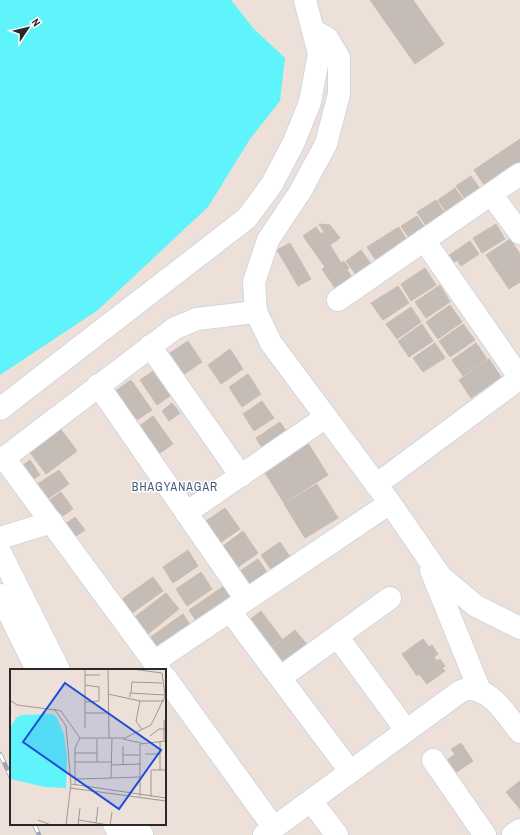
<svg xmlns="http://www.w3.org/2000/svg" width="520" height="835" viewBox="0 0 520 835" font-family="'Archivo Narrow',sans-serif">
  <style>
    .water { fill: #5ff4fc }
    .building { fill: #c4bcb5; stroke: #c9bcb3 }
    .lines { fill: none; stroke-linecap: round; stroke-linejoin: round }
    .minor-casing { stroke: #ced7e4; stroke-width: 24 }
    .minor { stroke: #fff; stroke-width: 22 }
    .rail-casing { stroke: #9ba5b6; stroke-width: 4.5 }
    .rail { stroke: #fff; stroke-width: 3; stroke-dasharray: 9; stroke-linecap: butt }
    .labels { text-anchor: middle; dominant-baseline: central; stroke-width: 3; stroke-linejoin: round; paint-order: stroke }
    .neighbourhood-label { font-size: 12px; letter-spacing: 1px; fill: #455c7e; stroke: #fff }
    .inset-road { fill: none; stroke: #9f9793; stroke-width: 1 }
    .view { fill: #1d4ed8; fill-opacity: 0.15; stroke: #1d4ed8; stroke-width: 2 }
    .inset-edge { fill: none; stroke: #292929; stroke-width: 2 }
  </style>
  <rect width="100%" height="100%" fill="#ede0d9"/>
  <path class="water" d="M0,0H231L253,28L285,58L280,101L250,139L208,207L98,310L0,375Z"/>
  <path class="building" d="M370,0H413L444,44L415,64Z
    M520,139V171L489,192L474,170Z
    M471,176L485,196L470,206L456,186Z
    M455,188L468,207L451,219L438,200Z
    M436,200L450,221L431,233L417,212Z
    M417,216L429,234L414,245L401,226Z
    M319,224L330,225L340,238L330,245L341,263L344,261L349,268L347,270L354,280L339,294L322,269L325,267L303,236L316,227L321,234L324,232Z
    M496,224L505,239L482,253L473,238Z
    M399,227L410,245L379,265L367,247Z
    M510,239L520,254V282L509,289L486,255Z
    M470,241L479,254L461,266L457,260L450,265L445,258Z
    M290,243L311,279L298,286L277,250Z
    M361,250L374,268L359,279L346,261Z
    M425,268L436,285L411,301L401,284Z
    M440,285L450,302L426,318L415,302Z
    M398,286L409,303L383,320L371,303Z
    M450,305L462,322L438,339L426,322Z
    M411,307L421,322L397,339L386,324Z
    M422,324L433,341L409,357L398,341Z
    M463,324L475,340L450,357L439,341Z
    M188,341L202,362L181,376L167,355Z
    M435,343L445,358L423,372L413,358Z
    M476,343L487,359L463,376L452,360Z
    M230,349L243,369L221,384L208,365Z
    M489,359L501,377L471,398L459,380Z
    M153,371L170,396L157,405L140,380Z
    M248,374L261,394L242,407L229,387Z
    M131,380L152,410L134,422L114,392Z
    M262,401L274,418L254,431L243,414Z
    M172,403L180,413L169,421L162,411Z
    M153,416L173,444L157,455L138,427Z
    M280,422L291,438L266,454L256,438Z
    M60,428L77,451L46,474L29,451Z
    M308,443L328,475L284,503L264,471Z
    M30,460L40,475L29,482L19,468Z
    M59,470L69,484L46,500L36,485Z
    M317,484L338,518L305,538L284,504Z
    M61,492L73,509L55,521L44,504Z
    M225,508L240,529L214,547L200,525Z
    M75,517L85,530L73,538L64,525Z
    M243,531L258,553L234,570L219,549Z
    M280,542L293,561L275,575L261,555Z
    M188,550L198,566L173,583L163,567Z
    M258,559L271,578L250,592L237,573Z
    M201,572L212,589L187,606L176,589Z
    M153,577L163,591L128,616L118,602Z
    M224,586L235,602L200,627L189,610Z
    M166,593L179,609L144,637L131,620Z
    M261,611L282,639L267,650L247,622Z
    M183,614L194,631L156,657L145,641Z
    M295,630L312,651L289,669L272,648Z
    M423,639L429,647L432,645L438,654L434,657L437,661L440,659L445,666L442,668L445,671L427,684L419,674L417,676L402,654Z
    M461,743L473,761L455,773L446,761L455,754L451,749Z
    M520,781V809L506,792Z"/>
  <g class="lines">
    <defs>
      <path id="minor" d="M313,30L327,38L339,58V94L326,144L300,192L268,240L254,282L256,312L271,343L390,503L441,577L476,606L520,628
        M491,194L520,233
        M424,240L520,378
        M338,300L520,174
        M150,346L241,476
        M98,385L246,599
        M0,409L247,218L272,184L294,142L310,102L319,54L305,0
        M4,458L154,662
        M0,461L175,328L197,319L256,312
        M376,485L520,378
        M186,513L326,417
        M0,538L52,522
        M0,552L59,670
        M431,570L480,691
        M0,595L37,670
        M230,611L350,771
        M337,636L406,730
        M160,670L154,662L390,503
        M165,677L274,828
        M281,677L390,598
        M433,760L485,835
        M311,801L337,835
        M114,824L120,835
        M137,824L142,835
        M264,835L458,693C461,691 466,689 469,689C492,689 508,717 520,732
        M513,835L520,830"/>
    </defs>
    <use href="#minor" class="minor-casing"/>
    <use href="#minor" class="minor"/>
    <defs>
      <path id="rail" d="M0,754L11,777
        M34,824L39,835"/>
    </defs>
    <use href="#rail" class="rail-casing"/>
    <use href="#rail" class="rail"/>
  </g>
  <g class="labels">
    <g class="neighbourhood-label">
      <text x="175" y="487">BHAGYANAGAR</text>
    </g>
  </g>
  <g transform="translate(10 669)">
    <rect width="156" height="156" fill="#ede0d9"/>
    <path d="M43,45L47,49L54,66L57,87L56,119L35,118L0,110V59L6,49L11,46Z" fill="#5ff4fc"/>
    <path class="inset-road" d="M98,0L99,69M75,6H90M121,24L122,13L152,14M98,25L130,32H154M120,28V24L155,26L152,4L122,0M0,31L7,36L45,41L56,57L61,115L56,156M130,32L126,52L132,61M75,33L89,32V18L75,16M43,40L51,42L70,69H115L141,56L156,25M75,44H98M75,59V0M140,67L149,60H156M102,69L101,109L130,108M113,70L131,74M154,72V52L156,51M113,77V95M65,84H87M135,85H150M113,86H129M65,93H102M87,93V70M102,96L130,95M150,101V72M66,110L101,109M61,115L156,129M65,116V79L70,69M60,119L156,132M130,127V75L156,72M141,128V101H156M28,151L41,156M69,151L98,156M86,154L88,138M68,156L70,139M100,156L102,143"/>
    <path class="view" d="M55,14L151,81L109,140L13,73Z"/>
    <rect width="156" height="156" class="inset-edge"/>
  </g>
  <g transform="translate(28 28) rotate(55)" stroke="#ffffff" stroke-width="3" paint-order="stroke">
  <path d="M0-3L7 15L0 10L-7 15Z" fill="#292929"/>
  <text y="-6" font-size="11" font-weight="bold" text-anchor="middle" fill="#292929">N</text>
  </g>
</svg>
